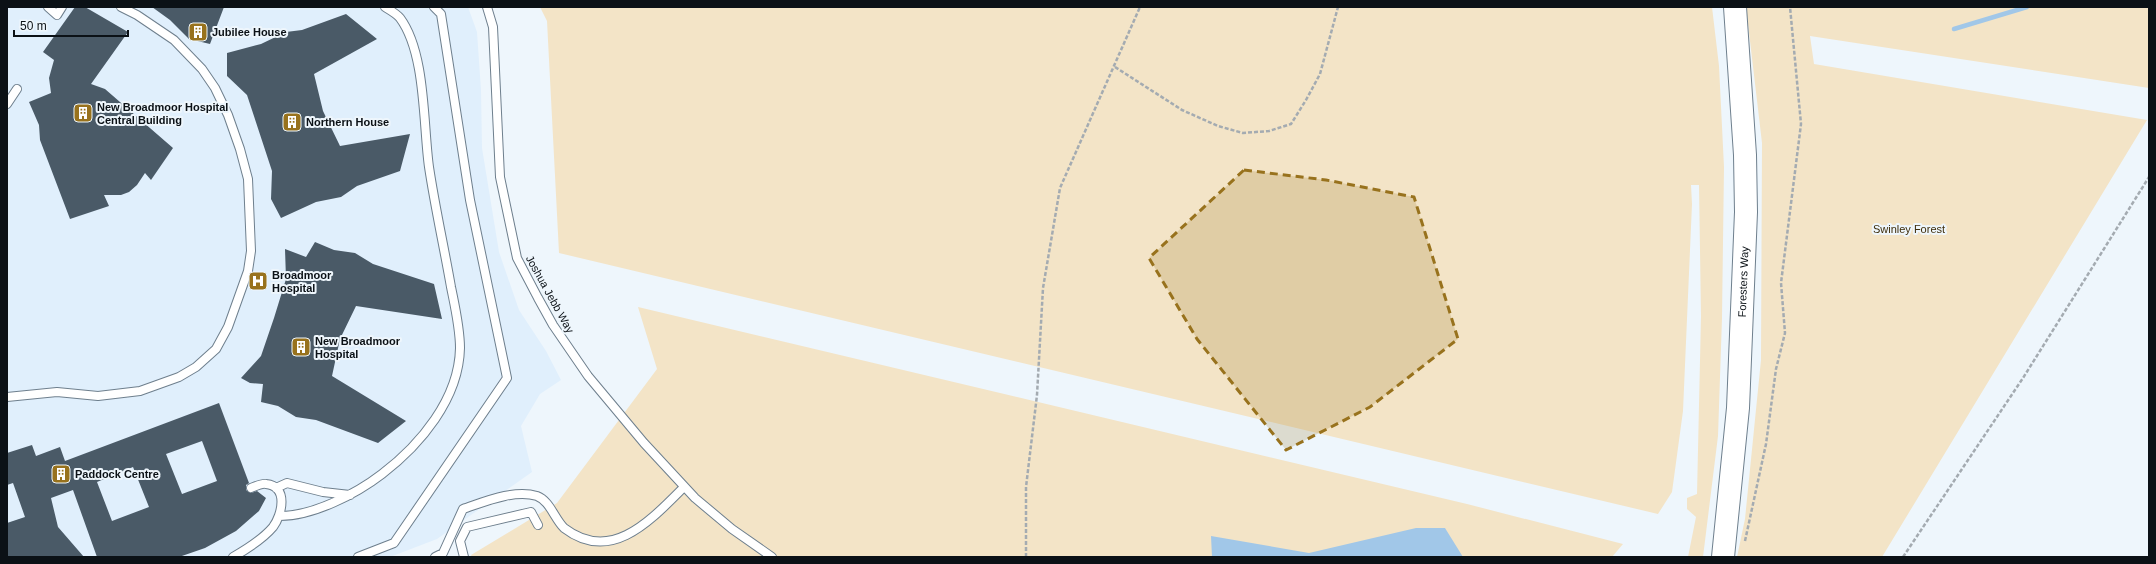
<svg xmlns="http://www.w3.org/2000/svg" width="2156" height="564" viewBox="0 0 2156 564" font-family="Arial,sans-serif">
  <style>
    .built { fill: #e0effc }
    .green { fill: #f3e4c7 }
    .water { fill: #a1c7e8 }
    .lines { fill: none; stroke-linecap: round; stroke-linejoin: round }
    .stream { stroke: #a1c7e8; stroke-width: 4.5 }
    .building { fill: #4a5a67; fill-rule: evenodd }
    .service-casing { stroke: #6e7f8d; stroke-width: 10 }
    .primary-casing { stroke: #6e7f8d; stroke-width: 24 }
    .path { stroke: #a4abb1; stroke-width: 2.5; stroke-dasharray: 4 2; stroke-linecap: butt }
    .service { stroke: #fff; stroke-width: 8 }
    .primary { stroke: #fff; stroke-width: 22 }
    .marked { fill: #98721d; fill-opacity: 0.2; stroke: #98721d; stroke-width: 3; stroke-dasharray: 8 5; stroke-linejoin: round }
    .labels { text-anchor: middle; dominant-baseline: central; stroke-width: 4; stroke-linejoin: round; paint-order: stroke }
    .poi-label { font-size: 11px; font-weight: bold; fill: #0b1116; stroke: #eef6fc; text-anchor: start }
    .park-label { font-size: 11px; fill: #3e2d0a; stroke: #eef6fc }
    .street-label { font-size: 11px; fill: #0b1116; stroke: #eef6fc }
  </style>
  <rect width="100%" height="100%" fill="#eef6fc"/>
  <path class="built" d="M7,7H468L477,32L481,90L482,148L499,252L519,310L546,351L561,380L540,394L521,426L532,472L437,539L390,557H7Z"/>
  <path class="green" d="M540,7H1712L1719,66L1724,167L1722,318L1718,436L1703,557H1688L1696,517L1687,509V498L1697,494L1701,316L1699,185H1691L1692,204L1683,411L1672,492L1658,514L559,253L547,21Z
    M1746,7H2149V88L1810,36L1814,64L2147,120L1882,557H1737L1745,519L1761,360L1762,143Z
    M638,307L1467,504L1623,544L1612,557H472L471,555L557,503L657,369Z"/>
  <path class="water" d="M1416,528H1445L1463,557H1212L1211,536L1309,553Z"/>
  <g class="lines">
    <path class="stream" d="M1954,29L2027,7"/>
  </g>
  <path class="building" d="M75,7H85L128,32L91,84L105,89L173,148L151,180L145,173L137,185L129,192L121,195H104L109,206L70,219L40,140L39,125L29,102L51,93L49,78L54,60L43,52Z
    M152,7H224L210,44L189,39L170,20Z
    M346,14L377,39L314,74L323,111L340,146L410,134L400,171L357,186L341,197L316,202L281,218L271,199L272,171L247,95L227,76V53L261,44L286,32L302,30Z
    M315,242L334,250L355,253L373,264L434,284L442,319L356,306L340,339L332,376L406,421L378,443L316,420L296,417L278,406L261,402L263,384L250,383L241,378L261,356L274,318L286,279L285,249L306,257Z
    M219,403L249,483L246,485V490L251,493L257,491L266,498L259,511L236,531L205,548L179,557H97L73,490L51,498L58,527L84,557H7V523L25,517L13,483L7,485V453L32,445L36,456L60,447L65,461ZM202,441L217,481L182,494L166,454ZM133,467L149,507L112,521L97,482Z"/>
  <g class="lines">
    <defs>
      <path id="service" d="M48,7L57,15L62,7
        M487,7L493,27L500,177L517,258L538,298L553,325L588,376L644,443L695,498L732,529L772,557
        M7,104L17,89
        M7,397L57,392L98,396L140,391L179,377L196,367L216,349L228,327L248,271L251,251L248,179L240,149L228,115L215,88L202,69L174,40L137,15L121,7
        M276,488L287,483L323,492L350,495
        M280,516C313,516 356,494 382,474C420,445 459,399 460,348C460,328 455,307 451,287C444,247 435,207 429,167C423,124 426,53 400,18C397,14 390,10 385,7
        M233,557C247,549 262,540 273,527C282,515 289,486 266,484C262,483 256,486 251,488
        M358,557L394,543L507,378L470,200L441,14L434,7
        M435,557L443,553L463,509C484,502 514,489 537,496C550,501 554,518 564,528C611,564 650,521 684,487
        M464,557L460,541L467,527L531,512L538,525"/>
      <g id="primary">
        <path id="s1" d="M1723,557L1738,408L1746,212L1745,155L1735,7"/>
      </g>
    </defs>
    <use href="#service" class="service-casing"/>
    <use href="#primary" class="primary-casing"/>
    <path class="path" d="M1115,67L1182,110L1218,126L1243,133L1269,131L1291,124L1306,100L1320,74L1338,7
      M1745,541L1766,444L1776,369L1785,333L1781,283L1801,124L1790,7
      M1026,557V487L1037,395L1043,288L1060,188L1140,7
      M1903,557L2023,378L2149,177"/>
    <use href="#service" class="service"/>
    <use href="#primary" class="primary"/>
  </g>
  <path class="marked" d="M1244,170L1326,180L1414,197L1458,339L1370,407L1286,450L1197,339L1149,258Z"/>
  <defs>
    <symbol id="building-square" viewBox="-11 -11 22 22"><rect x="-9" y="-9" width="18" height="18" rx="4" fill="#98721d" stroke="#eef6fc"/><path d="M-4-6H4V6H1V3H-1V6H-4ZM-2.5-4.3h1.7v1.8h-1.7ZM.8-4.3h1.7v1.8H.8ZM-2.5-1h1.7V.8h-1.7ZM.8-1h1.7V.8H.8Z" fill="#fff"/></symbol>
    <symbol id="hospital-square" viewBox="-11 -11 22 22"><rect x="-9" y="-9" width="18" height="18" rx="4" fill="#98721d" stroke="#eef6fc"/><path d="M-5-5h3v3.5h4V-5h3V5h-3V1.5h-4V5h-3Z" fill="#fff"/></symbol>
  </defs>
  <g fill-rule="evenodd">
    <use href="#building-square" x="187" y="21" width="22" height="22"/>
    <use href="#building-square" x="72" y="102" width="22" height="22"/>
    <use href="#building-square" x="281" y="111" width="22" height="22"/>
    <use href="#hospital-square" x="247" y="270" width="22" height="22"/>
    <use href="#building-square" x="290" y="336" width="22" height="22"/>
    <use href="#building-square" x="50" y="463" width="22" height="22"/>
  </g>
  <g class="labels">
    <g class="poi-label">
      <text x="212" y="32">Jubilee House</text>
      <text x="97" y="107">New Broadmoor Hospital<tspan x="97" dy="13">Central Building</tspan></text>
      <text x="306" y="122">Northern House</text>
      <text x="272" y="275">Broadmoor<tspan x="272" dy="13">Hospital</tspan></text>
      <text x="315" y="341">New Broadmoor<tspan x="315" dy="13">Hospital</tspan></text>
      <text x="75" y="474">Paddock Centre</text>
    </g>
    <g class="park-label">
      <text x="1909" y="229">Swinley Forest</text>
    </g>
    <g class="street-label">
      <text stroke="none"><textPath href="#s1" startOffset="276">Foresters Way</textPath></text>
      <text transform="translate(550 294) rotate(61)">Joshua Jebb Way</text>
    </g>
  </g>
  <rect width="2156" height="564" fill="none" stroke="#0b1116" stroke-width="16"/>
  <path d="M14 30v6h114v-6" fill="none" stroke="#0b1116" stroke-width="2"/>
  <text x="20" y="30" font-size="12" fill="#0b1116" stroke="#eef6fc" stroke-width="3" paint-order="stroke">50 m</text>
</svg>
